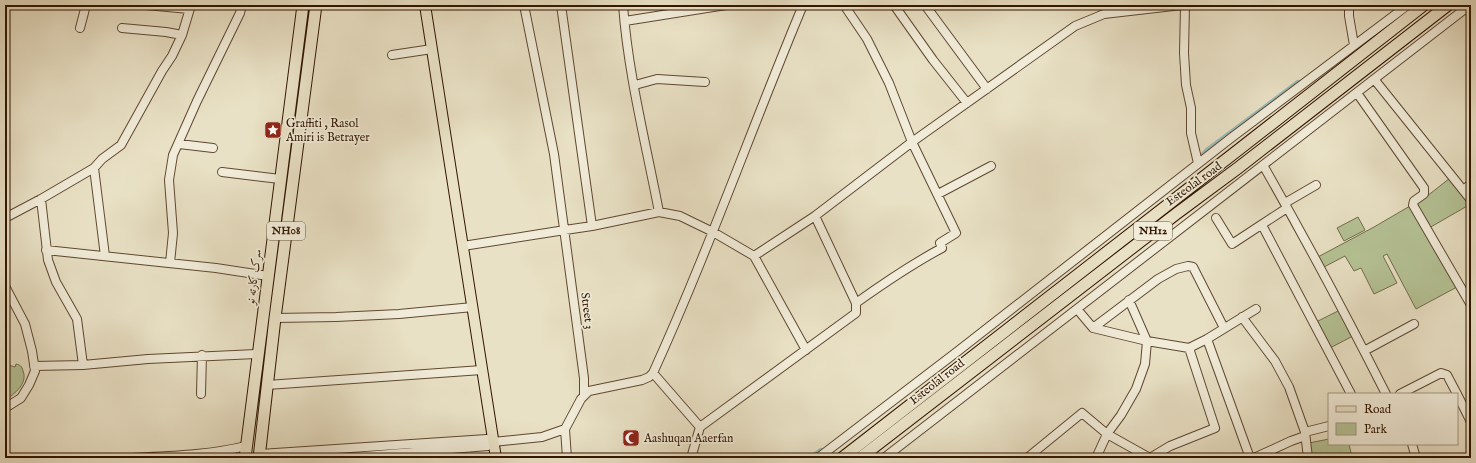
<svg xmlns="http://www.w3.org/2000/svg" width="1476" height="463" viewBox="0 0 1476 463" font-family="'IM FELL English',Amiri,serif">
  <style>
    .green { fill: #b5c396; stroke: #736c4b }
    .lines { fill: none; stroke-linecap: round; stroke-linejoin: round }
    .canal { stroke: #99bcba; stroke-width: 6 }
    .minor-casing { stroke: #5f4831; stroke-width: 10 }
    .major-casing { stroke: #311500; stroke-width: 12 }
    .highway-casing { stroke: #311500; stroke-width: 13 }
    .minor { stroke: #f1ecd9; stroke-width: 8 }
    .major { stroke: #e9e1c5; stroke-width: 10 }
    .highway { stroke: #e9e1c5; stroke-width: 11 }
    .labels { text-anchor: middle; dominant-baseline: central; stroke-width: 3.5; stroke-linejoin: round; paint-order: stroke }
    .shield { fill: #f1ecd9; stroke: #6b5641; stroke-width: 1 }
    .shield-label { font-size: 11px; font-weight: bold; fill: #311500 }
    .poi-label { font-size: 12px; fill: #311500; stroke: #f1ecd9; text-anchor: start }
    .street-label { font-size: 12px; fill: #311500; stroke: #f1ecd9 }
  </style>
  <rect width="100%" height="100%" fill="#e9e1c5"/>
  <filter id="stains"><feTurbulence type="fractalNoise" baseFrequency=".005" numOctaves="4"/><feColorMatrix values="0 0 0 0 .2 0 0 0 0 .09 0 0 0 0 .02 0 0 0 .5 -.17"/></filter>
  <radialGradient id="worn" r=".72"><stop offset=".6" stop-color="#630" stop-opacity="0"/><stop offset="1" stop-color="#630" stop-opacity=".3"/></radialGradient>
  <path class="green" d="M1450,178L1469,205L1429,228L1417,204Z
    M1410,206L1457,287L1416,309L1387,254L1383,256L1397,283L1374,294L1361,268L1354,271L1345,256L1322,268L1316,258L1374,227Z
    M1358,217L1365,230L1344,241L1337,228Z
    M1340,310L1353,336L1330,348L1316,322Z
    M5,364L15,367L16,364C20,365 22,366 23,371C28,383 15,394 5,400Z
    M1329,439V444H1349L1352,457L1312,458L1309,443Z"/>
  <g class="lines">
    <path class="canal" d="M1199,159L1207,151L1298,83
      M811,458L821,451"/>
    <defs>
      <path id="minor" d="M146,5L189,9
        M524,5L554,154L584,378V395
        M561,5L592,226
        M623,5C628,74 646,144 659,212
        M844,5L867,39L889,83L912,142L956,233L940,243L942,248C912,264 884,283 856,303
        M894,5L933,60L967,103
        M925,5L987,89
        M1185,5L1184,53L1186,85L1191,108V133L1198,163
        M1349,5V16L1354,45
        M625,21L726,5
        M80,28L86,5
        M122,28L166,32L182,35
        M392,55L432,49
        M1374,79L1471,200
        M635,85L657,79L705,82
        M1357,93L1424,188V194L1414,201L1413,205L1471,305
        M179,144L213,148
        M1263,165C1306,240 1347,317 1386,394
        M94,168L105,256
        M222,172L280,179
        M1463,190L1471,184
        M938,194L991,166
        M41,199L48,260L56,282L77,319L83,365
        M1285,203L1316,185
        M5,218L41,199L94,168L102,159L121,145L162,71L172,56L182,35L191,5
        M1216,218L1232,244L1287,208
        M1262,225L1351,394
        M463,246L565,230L592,226L659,212L680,216L713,232L754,256L806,350
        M46,250L216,268L268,276
        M754,256L815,216L912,142L1075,26L1104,14L1182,5
        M170,263L173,233L169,180L173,155L197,101L240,13L242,5
        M5,286L25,324L32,351L35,371L29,385L21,398L5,408
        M1077,309L1093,328L1147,341L1189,348L1207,339L1256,309
        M1242,317L1275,361L1289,387L1305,432L1308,458
        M275,318L336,317L399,314L473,307
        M1093,328L1158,279L1176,269L1188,266L1193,267L1224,328
        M1207,339L1250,458
        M1364,351L1414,324
        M34,366L83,365L148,359L258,354
        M653,373L700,427L691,458
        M267,385L482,370
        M201,394L202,355
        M1400,394L1441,373L1447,375L1457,394
        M1457,394L1471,422
        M700,427L856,313V303L815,216
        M565,429L567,458
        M1305,432L1329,426
        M1412,444L1416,458
        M260,454L487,439L493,442L542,437L565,429L581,399L589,391L642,380L649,377L653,373C708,252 752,127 803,5
        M132,458C170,456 209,455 246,446
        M340,458L488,446L493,442
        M818,458L958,351L1231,138L1408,5
        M884,458L1470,5
        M1027,458L1082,413L1107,434L1150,458
        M1096,458L1107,434L1121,415L1136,389L1145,364L1147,341L1129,300
        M1150,458L1170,446L1215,428L1189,348
        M1254,458L1291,441L1305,436"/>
      <path id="major" d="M425,5L496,458"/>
      <path id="highway" d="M245,458L303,5
        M259,458L275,318L316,5
        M842,458C1037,308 1230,156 1424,5
        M860,458L1176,214L1238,168L1448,5"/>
    </defs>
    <use href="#minor" class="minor-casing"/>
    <use href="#major" class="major-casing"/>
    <use href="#highway" class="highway-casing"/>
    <use href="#minor" class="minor"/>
    <use href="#major" class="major"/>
    <use href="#highway" class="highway"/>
  </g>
  <defs>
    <symbol id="sight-square" viewBox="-11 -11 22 22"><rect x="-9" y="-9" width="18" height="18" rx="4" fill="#8f2418" stroke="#f1ecd9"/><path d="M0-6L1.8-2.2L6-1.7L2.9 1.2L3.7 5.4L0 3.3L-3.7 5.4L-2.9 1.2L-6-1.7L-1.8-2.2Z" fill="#fff"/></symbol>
    <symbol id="mosque-square" viewBox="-11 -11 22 22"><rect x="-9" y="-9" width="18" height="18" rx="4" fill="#8f2418" stroke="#f1ecd9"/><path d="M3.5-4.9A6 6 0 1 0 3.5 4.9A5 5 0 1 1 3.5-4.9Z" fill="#fff"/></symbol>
  </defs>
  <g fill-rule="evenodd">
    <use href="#sight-square" x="263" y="120" width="20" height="20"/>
    <use href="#mosque-square" x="621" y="428" width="20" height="20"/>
  </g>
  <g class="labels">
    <g class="shield">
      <rect x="267" y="222" width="38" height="18" rx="3"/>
      <rect x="1134" y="222" width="38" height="18" rx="3"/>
    </g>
    <g class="shield-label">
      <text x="286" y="231">NH08</text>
      <text x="1153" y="231">NH12</text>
    </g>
    <g class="poi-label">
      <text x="286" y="123">Graffiti , Rasol<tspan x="286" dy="14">Amiri is Betrayer</tspan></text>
      <text x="644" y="438">Aashuqan Aaerfan</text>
    </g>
    <g class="street-label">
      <text transform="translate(1194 184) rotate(-36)">Esteolal road</text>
      <text transform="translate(254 277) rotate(-83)">سرک کارته نو</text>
      <text transform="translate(587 311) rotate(83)">Street 3</text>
      <text transform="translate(937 382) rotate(-38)">Esteolal road</text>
    </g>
  </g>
  <rect width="1476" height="463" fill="none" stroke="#e9e1c5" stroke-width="20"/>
  <rect x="6" y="6" width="1464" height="451" fill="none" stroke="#311500" stroke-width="2"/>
  <rect x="10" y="10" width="1456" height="443" fill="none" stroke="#311500"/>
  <rect x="1328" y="393" width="130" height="52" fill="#f1ecd9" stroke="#a49682"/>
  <rect x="1336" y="406" width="20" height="6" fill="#e9e1c5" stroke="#a49682"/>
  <text x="1364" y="413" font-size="12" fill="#311500">Road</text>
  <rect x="1336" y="423" width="20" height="12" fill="#b5c396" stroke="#a49682"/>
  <text x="1364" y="433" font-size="12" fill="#311500">Park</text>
  <rect width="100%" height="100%" filter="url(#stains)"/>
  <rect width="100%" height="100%" fill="url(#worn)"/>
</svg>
